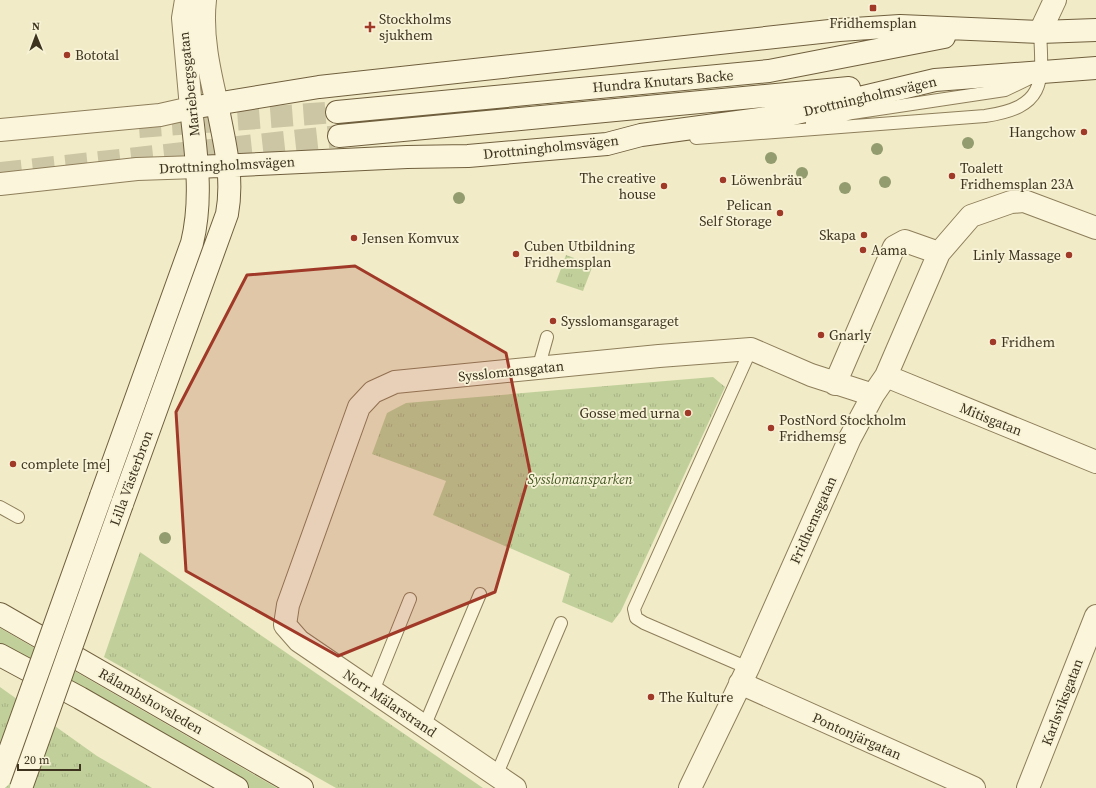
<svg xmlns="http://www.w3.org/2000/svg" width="1096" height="788" viewBox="0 0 1096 788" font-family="'Source Serif 4',serif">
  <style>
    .grass { fill: #c1d09a }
    .park { fill: url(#park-tufts) }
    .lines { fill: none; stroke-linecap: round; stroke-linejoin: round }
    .secondary-tunnel { stroke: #cdc6a5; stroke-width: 22; stroke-dasharray: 22 11; stroke-linecap: butt }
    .lane-casing { stroke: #8e7e5b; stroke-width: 14 }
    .street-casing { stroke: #8e7e5b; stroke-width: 24 }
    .secondary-casing { stroke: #705f3e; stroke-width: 24 }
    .lane { stroke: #fbf6db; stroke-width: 12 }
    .street { stroke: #fbf6db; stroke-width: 22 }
    .secondary { stroke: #fbf6db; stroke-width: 22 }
    .secondary-bridge-casing { stroke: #705f3e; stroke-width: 24; stroke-linecap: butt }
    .secondary-bridge { stroke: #fbf6db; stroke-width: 22 }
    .tree { fill: #929c6e }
    .marked { fill: #a03928; fill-opacity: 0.2; stroke: #a03928; stroke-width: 3; stroke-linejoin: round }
    .poi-dot { fill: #a03928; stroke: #f8f3d7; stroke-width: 1.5 }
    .labels { text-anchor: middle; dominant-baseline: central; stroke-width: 3.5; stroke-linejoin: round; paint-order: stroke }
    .poi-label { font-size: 14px; fill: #3d331f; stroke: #f8f3d7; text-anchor: start }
    .street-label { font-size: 14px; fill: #3d331f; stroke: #f8f3d7 }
    .park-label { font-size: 14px; font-style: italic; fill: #455b25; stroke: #f8f3d7 }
  </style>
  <defs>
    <pattern id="park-tufts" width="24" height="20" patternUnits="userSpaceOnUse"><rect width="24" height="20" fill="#c1d09a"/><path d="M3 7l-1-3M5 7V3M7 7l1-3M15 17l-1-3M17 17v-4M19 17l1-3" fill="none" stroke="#a7b384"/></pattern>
  </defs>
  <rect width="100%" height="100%" fill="#f1ebc7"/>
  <path class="grass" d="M0,628L277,788H247L0,646Z"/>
  <path class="park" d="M566,255L593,265L583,291L556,282Z
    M713,377L725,387L621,611L612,623L562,602L570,574L433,515L446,481L372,454L387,413L406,403Z
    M140,552L483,788H336L104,657Z
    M0,687L97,756L152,788H0Z"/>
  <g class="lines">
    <path class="secondary-tunnel" d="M139,127L337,112
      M0,173L339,136"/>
    <defs>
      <path id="lane" d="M812,123L852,113L1005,90L1030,78
        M696,138L985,116C1045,107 1043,84 1040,32
        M538,369L547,337
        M0,507L18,517
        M748,668L644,623L636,618L634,609L751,349
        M373,691L410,599
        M424,727L480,594
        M496,776L561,623"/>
      <path id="street" d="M205,0C201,34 209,70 217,104
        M1040,32L1055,0
        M0,130L160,115L191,108L183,18L186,0
        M0,184L137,169L197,167
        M886,376L1096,462
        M835,384L894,247L905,241L939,253
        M740,683L974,788
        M515,788L299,641L285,625L288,605L359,407L373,392L395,382L659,356L751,349L811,375L873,395
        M690,788L748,668L850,438L873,395L886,376L939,253L971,216L1011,202L1024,201L1096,228
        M1028,788L1096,616"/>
      <path id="secondary" d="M337,112L769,71L944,37
        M339,136L849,88
        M197,167L407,157L468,156L607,144L641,135L788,115L935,80L1096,68
        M101,496L192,243C203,198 196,153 191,108L319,87L839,30L900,26L1040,32L1096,30
        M122,504L227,214C234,176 224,141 217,104
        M0,614L302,788
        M0,655L80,698L237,788"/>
    </defs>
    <use href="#lane" class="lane-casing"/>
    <use href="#street" class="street-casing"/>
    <use href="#secondary" class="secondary-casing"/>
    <use href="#lane" class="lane"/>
    <use href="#street" class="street"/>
    <use href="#secondary" class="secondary"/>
    <defs>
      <path id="secondary-bridge" d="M0,778L101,496
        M21,788L122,504"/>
    </defs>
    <use href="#secondary-bridge" class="secondary-bridge-casing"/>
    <use href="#secondary-bridge" class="secondary-bridge"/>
  </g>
  <g class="tree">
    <circle cx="968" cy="143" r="6"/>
    <circle cx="877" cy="149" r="6"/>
    <circle cx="771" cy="158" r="6"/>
    <circle cx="802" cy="173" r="6"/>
    <circle cx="885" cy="182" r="6"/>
    <circle cx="845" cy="188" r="6"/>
    <circle cx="459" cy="198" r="6"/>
    <circle cx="165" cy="538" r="6"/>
  </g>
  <path class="marked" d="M355,266L506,353L530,472L495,592L338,656L186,571L176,412L247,275Z"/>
  <g class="poi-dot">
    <rect x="869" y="4" width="8" height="8" rx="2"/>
    <path d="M368 21h4v4h4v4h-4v4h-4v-4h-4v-4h4z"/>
    <circle cx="67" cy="55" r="4"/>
    <circle cx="1084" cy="132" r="4"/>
    <circle cx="952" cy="176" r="4"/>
    <circle cx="723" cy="180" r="4"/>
    <circle cx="664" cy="186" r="4"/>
    <circle cx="780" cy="213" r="4"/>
    <circle cx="864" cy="235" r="4"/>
    <circle cx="354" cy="238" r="4"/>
    <circle cx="863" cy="250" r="4"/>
    <circle cx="516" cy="254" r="4"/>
    <circle cx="1069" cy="255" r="4"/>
    <circle cx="553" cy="321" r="4"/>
    <circle cx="821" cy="335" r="4"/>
    <circle cx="993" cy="342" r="4"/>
    <circle cx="688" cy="413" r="4"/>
    <circle cx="771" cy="428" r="4"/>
    <circle cx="13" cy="464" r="4"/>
    <circle cx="651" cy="697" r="4"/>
  </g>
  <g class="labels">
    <g class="poi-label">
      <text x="379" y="19">Stockholms<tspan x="379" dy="16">sjukhem</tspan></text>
      <text x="873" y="23" text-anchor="middle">Fridhemsplan</text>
      <text x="75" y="55">Bototal</text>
      <text x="1076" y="132" text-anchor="end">Hangchow</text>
      <text x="960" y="168">Toalett<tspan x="960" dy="16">Fridhemsplan 23A</tspan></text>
      <text x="656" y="178" text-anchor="end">The creative<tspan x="656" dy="16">house</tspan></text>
      <text x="731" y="180">Löwenbräu</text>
      <text x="772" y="205" text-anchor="end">Pelican<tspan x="772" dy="16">Self Storage</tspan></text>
      <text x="856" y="235" text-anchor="end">Skapa</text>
      <text x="362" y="238">Jensen Komvux</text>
      <text x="524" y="246">Cuben Utbildning<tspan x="524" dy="16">Fridhemsplan</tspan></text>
      <text x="871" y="250">Aama</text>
      <text x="1061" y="255" text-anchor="end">Linly Massage</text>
      <text x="561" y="321">Sysslomansgaraget</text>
      <text x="829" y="335">Gnarly</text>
      <text x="1001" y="342">Fridhem</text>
      <text x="680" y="413" text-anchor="end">Gosse med urna</text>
      <text x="779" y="420">PostNord Stockholm<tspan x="779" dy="16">Fridhemsg</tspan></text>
      <text x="21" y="464">complete [me]</text>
      <text x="659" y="697">The Kulture</text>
    </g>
    <g class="street-label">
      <text transform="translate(663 81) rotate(-5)">Hundra Knutars Backe</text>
      <text transform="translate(189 84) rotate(-96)">Mariebergsgatan</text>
      <text transform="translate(870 96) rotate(-13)">Drottningholmsvägen</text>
      <text transform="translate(551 147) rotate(-6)">Drottningholmsvägen</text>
      <text transform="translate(227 165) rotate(-3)">Drottningholmsvägen</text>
      <text transform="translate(511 371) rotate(-6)">Sysslomansgatan</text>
      <text transform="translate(991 419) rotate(22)">Mitisgatan</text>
      <text transform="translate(131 478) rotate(-70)">Lilla Västerbron</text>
      <text transform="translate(813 520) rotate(-66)">Fridhemsgatan</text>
      <text transform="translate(151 701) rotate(30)">Rålambshovsleden</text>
      <text transform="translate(1062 702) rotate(-69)">Karlsviksgatan</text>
      <text transform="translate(390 703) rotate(34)">Norr Mälarstrand</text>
      <text transform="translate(857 736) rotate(24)">Pontonjärgatan</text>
    </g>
    <g class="park-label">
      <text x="580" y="479">Sysslomansparken</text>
    </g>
  </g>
  <g transform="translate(36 36) rotate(359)" stroke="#f8f3d7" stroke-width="3" paint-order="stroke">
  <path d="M0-3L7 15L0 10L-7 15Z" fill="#3d331f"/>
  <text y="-6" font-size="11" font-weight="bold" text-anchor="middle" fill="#3d331f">N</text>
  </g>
  <path d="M18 764v6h62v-6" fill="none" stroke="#3d331f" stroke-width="2"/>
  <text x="24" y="764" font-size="12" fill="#3d331f" stroke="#f8f3d7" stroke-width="3" paint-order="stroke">20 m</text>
</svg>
